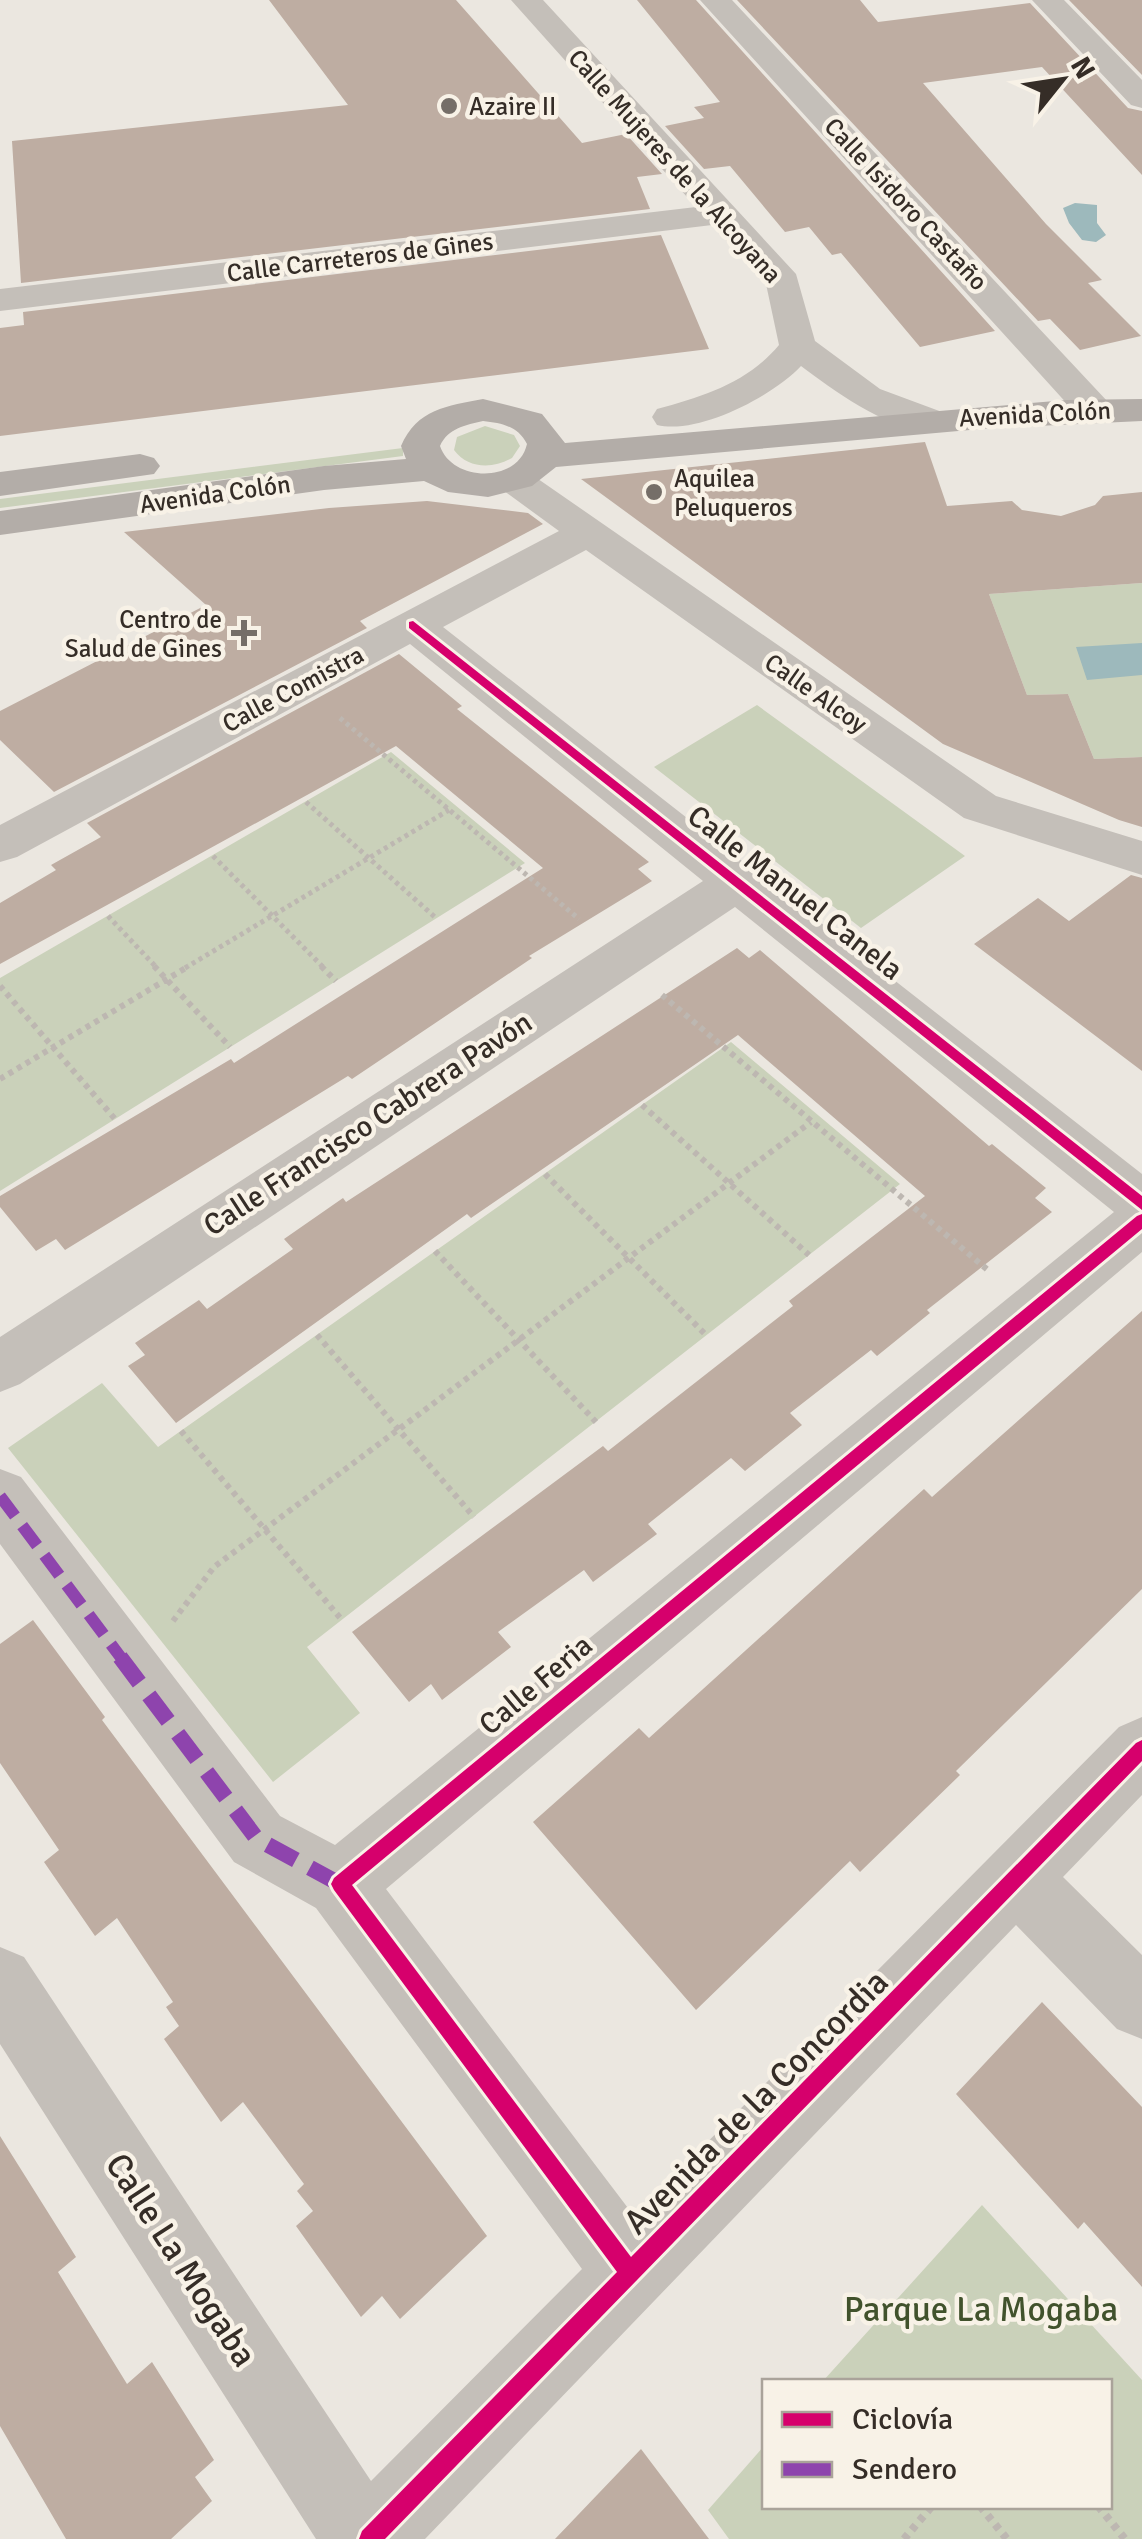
<svg xmlns="http://www.w3.org/2000/svg" width="1142" height="2539" viewBox="0 0 1142 2539" font-family="Signika,sans-serif">
  <style>
    .green { fill: #cad1ba }
    .water { fill: #9db9bc }
    .building { fill: #beada2 }
    .lines { fill: none; stroke-linecap: round; stroke-linejoin: round }
    .path-far2 { stroke: #bdb7b1; stroke-width: 5; stroke-dasharray: 4 4; stroke-linecap: butt }
    .path-far1 { stroke: #bdb7b1; stroke-width: 6; stroke-dasharray: 5 5; stroke-linecap: butt }
    .path { stroke: #bdb7b1; stroke-width: 8; stroke-dasharray: 6 6; stroke-linecap: butt }
    .minor { fill: #c4bfb9; fill-rule: evenodd }
    .major { fill: #b3ada8; fill-rule: evenodd }
    .quiet-far1 { stroke: #8e44ad; stroke-width: 12; stroke-dasharray: 25 12; stroke-linecap: butt }
    .quiet { stroke: #8e44ad; stroke-width: 16; stroke-dasharray: 32 16; stroke-linecap: butt }
    .cycleway-casing { stroke: #f8f2e7; stroke-width: 6 }
    .cycleway { fill: #d6006c; fill-rule: evenodd }
    .poi-dot { fill: #756e68; stroke: #f8f2e7; stroke-width: 4 }
    .labels { text-anchor: middle; dominant-baseline: central; stroke-width: 9; stroke-linejoin: round; paint-order: stroke }
    .far-poi-label { font-size: 25px; fill: #352d27; stroke: #f8f2e7; text-anchor: start }
    .far-street-label { font-size: 25px; fill: #352d27; stroke: #f8f2e7 }
    .street-label { font-size: 30px; fill: #352d27; stroke: #f8f2e7 }
    .near-street-label { font-size: 35px; fill: #352d27; stroke: #f8f2e7 }
    .near-park-label { font-size: 35px; fill: #41522c; stroke: #f8f2e7 }
  </style>
  <rect width="100%" height="100%" fill="#ebe7e0"/>
  <path class="green" d="M485,426L514,435L520,446L512,458C493,469 468,469 454,450L457,437Z
    M403,448V456L0,508V499Z
    M1142,583V757L1094,759L1068,694L1027,695L989,594Z
    M757,705L965,856L861,928L654,767Z
    M391,752L525,863L0,1191V978Z
    M731,1042L900,1184L307,1647L360,1713L273,1782L8,1448L102,1383L158,1447Z
    M982,2205L1142,2380V2539H729L708,2510L764,2446V2506H1110V2382L823,2381Z"/>
  <path class="water" d="M1075,203L1097,205V223L1106,235L1096,242L1082,240L1069,223L1063,208Z
    M1142,643V675L1087,680L1076,647Z"/>
  <path class="building" d="M269,0H456L582,143L626,134L662,174L637,177L650,209L21,283L12,141L348,105Z
    M637,0H696L995,331L920,347L841,253L832,255L809,227L785,232L730,166L704,169L665,126L704,118L694,107L720,102Z
    M737,0H860L878,22L1030,3L1128,108L1142,111V175L1042,67L923,83L1046,224L1102,280L1088,283L1141,336L1080,350L1050,319L1038,321Z
    M1069,0H1142V75Z
    M661,235L709,349L0,436V328L24,325L23,312Z
    M925,442L947,506L1012,501L1022,510L1061,516L1095,505L1103,496L1142,492V583L989,594L1027,695L1068,694L1094,759L1142,757V827L1119,820L943,744L581,479Z
    M427,501L528,513L543,524L360,621L367,628L54,792L0,740V711L206,605L124,532L329,508Z
    M399,654L462,706L457,709L649,862L638,869L652,881L529,956L532,958L352,1079L348,1076L65,1250L56,1239L36,1251L0,1207V1196L231,1059L234,1063L543,868L396,746L0,964V903L56,870L51,865L101,837L87,823Z
    M1131,875L1142,878V1071L974,944L1038,898L1069,921Z
    M737,948L749,958L760,950L989,1146L992,1144L1046,1188L1035,1198L1052,1212L927,1310L930,1313L877,1356L871,1350L790,1413L802,1425L745,1471L731,1458L648,1524L657,1534L593,1582L584,1570L498,1632L511,1647L442,1700L431,1684L409,1702L352,1632L603,1446L608,1451L793,1306L789,1301L925,1196L738,1035L471,1218L467,1214L176,1423L128,1366L145,1355L135,1343L199,1300L207,1309L293,1249L284,1239L343,1198L346,1202Z
    M1142,1311V1589L956,1771L960,1775L860,1872L850,1861L696,2010L533,1822L639,1728L649,1738L924,1489L932,1497Z
    M33,1620L105,1717L102,1720L487,2236L400,2319L382,2296L361,2317L296,2226L313,2211L297,2191L304,2184L243,2102L221,2122L164,2039L179,2026L166,2007L173,2002L117,1918L95,1936L44,1862L59,1850L0,1763V1644Z
    M1042,2002L1142,2107V2287L1084,2222L1078,2229L956,2094Z
    M0,2136L76,2257L58,2272L127,2384L152,2362L214,2460L195,2477L212,2501L171,2539H66L0,2426Z
    M641,2449L709,2539H555Z"/>
  <g class="lines">
    <path class="path-far2" d="M340,718L579,919
      M306,802L436,918
      M213,856L324,968
      M108,916L157,968
      M185,968L449,810"/>
    <path class="path-far1" d="M154,966L230,1047
      M321,966L336,981
      M0,986L115,1119
      M662,995L989,1271
      M0,1079L189,966
      M642,1105L809,1255
      M545,1174L706,1335
      M435,1251L596,1422
      M317,1335L474,1517
      M181,1431L342,1620
      M173,1621L214,1567L811,1122"/>
    <path class="path" d="M980,2506L1007,2539
      M1098,2506L1125,2539
      M904,2539L932,2506"/>
    <path class="minor" d="M511,0H543L796,274L815,341L880,389L942,412L947,420L942,428C897,439 835,391 801,366C773,396 699,435 657,425L652,417L657,409C704,396 747,383 779,345L766,284L712,225L0,311V289L696,207Z
      M700,0H732L1108,402L1113,410L1108,418L1094,421L1080,418Z
      M1032,0H1064L1142,80V108L1131,105Z
      M514,468L528,472L996,796L1142,841V875L964,818L586,550L443,627L1142,1174V1252L386,1889L634,2216L1119,1727L1142,1717V1795L1063,1877L1142,1955V2039L1117,2029L1016,1925L425,2539H316L0,2044V1947L24,1957L371,2481L582,2269L316,1908L234,1862L0,1544V1469L21,1477L280,1816L335,1845L1114,1212L735,907L20,1384L0,1392V1337L703,881L410,644L17,857L0,862V825L559,531L500,488L494,480L500,472Z"/>
    <path class="major" d="M483,399L542,414L565,443L1067,400L1142,399V421L992,428L556,467L532,486L488,497L448,492L424,481L324,490L0,535V511L324,466L406,459L401,446C417,409 447,406 483,399ZM483,421C501,423 518,426 527,444C518,484 452,482 440,446C448,428 466,425 483,421Z
      M140,454L154,458L160,466L154,474L0,496V472Z"/>
    <path class="quiet-far1" d="M0,1496L122,1659"/>
    <path class="quiet" d="M120,1657L257,1839L340,1884"/>
    <defs>
      <path id="cycleway" d="M413,621L1142,1196V1210L409,628V622Z
        M1142,1214V1229L352,1885L631,2257L1136,1743L1142,1740V1761L385,2539H359L362,2531L617,2272L334,1890L331,1884L334,1878L1137,1216Z"/>
    </defs>
    <use href="#cycleway" class="cycleway-casing"/>
    <use href="#cycleway" class="cycleway"/>
  </g>
  <g class="poi-dot">
    <circle cx="449" cy="106" r="10"/>
    <circle cx="654" cy="492" r="10"/>
    <path d="M239 618h10v10h10v10h-10v10h-10v-10h-10v-10h10z"/>
  </g>
  <g class="labels">
    <g class="far-poi-label">
      <text x="469" y="106">Azaire II</text>
      <text x="674" y="478">Aquilea<tspan x="674" dy="29">Peluqueros</tspan></text>
      <text x="222" y="619" text-anchor="end">Centro de<tspan x="222" dy="29">Salud de Gines</tspan></text>
    </g>
    <g class="far-street-label">
      <text transform="translate(675 166) rotate(48)">Calle Mujeres de la Alcoyana</text>
      <text transform="translate(906 204) rotate(47)">Calle Isidoro Castaño</text>
      <text transform="translate(360 257) rotate(-7)">Calle Carreteros de Gines</text>
      <text transform="translate(1035 414) rotate(-3)">Avenida Colón</text>
      <text transform="translate(215 494) rotate(-8)">Avenida Colón</text>
      <text transform="translate(293 689) rotate(-28)">Calle Comistra</text>
      <text transform="translate(816 693) rotate(35)">Calle Alcoy</text>
    </g>
    <g class="street-label">
      <text transform="translate(795 893) rotate(38)">Calle Manuel Canela</text>
      <text transform="translate(368 1124) rotate(-33)">Calle Francisco Cabrera Pavón</text>
      <text transform="translate(536 1685) rotate(-40)">Calle Feria</text>
    </g>
    <g class="near-street-label">
      <text transform="translate(756 2102) rotate(-45)">Avenida de la Concordia</text>
      <text transform="translate(181 2260) rotate(57)">Calle La Mogaba</text>
    </g>
    <g class="near-park-label">
      <text x="981" y="2309">Parque La Mogaba</text>
    </g>
  </g>
  <rect x="762" y="2379" width="350" height="130" fill="#f8f2e7" stroke="#aaa39a" stroke-width="2.5"/>
  <rect x="782" y="2412" width="50" height="15" fill="#d6006c" stroke="#aaa39a" stroke-width="2.5"/>
  <text x="852" y="2429" font-size="30" fill="#352d27">Ciclovía</text>
  <rect x="782" y="2462" width="50" height="15" fill="#8e44ad" stroke="#aaa39a" stroke-width="2.5"/>
  <text x="852" y="2479" font-size="30" fill="#352d27">Sendero</text>
  <g transform="translate(1062 80) rotate(60)" stroke="#f8f2e7" stroke-width="8" paint-order="stroke">
  <path d="M0-8L18 38L0 25L-18 38Z" fill="#352d27"/>
  <text y="-15" font-size="28" font-weight="bold" text-anchor="middle" fill="#352d27">N</text>
  </g>
</svg>
